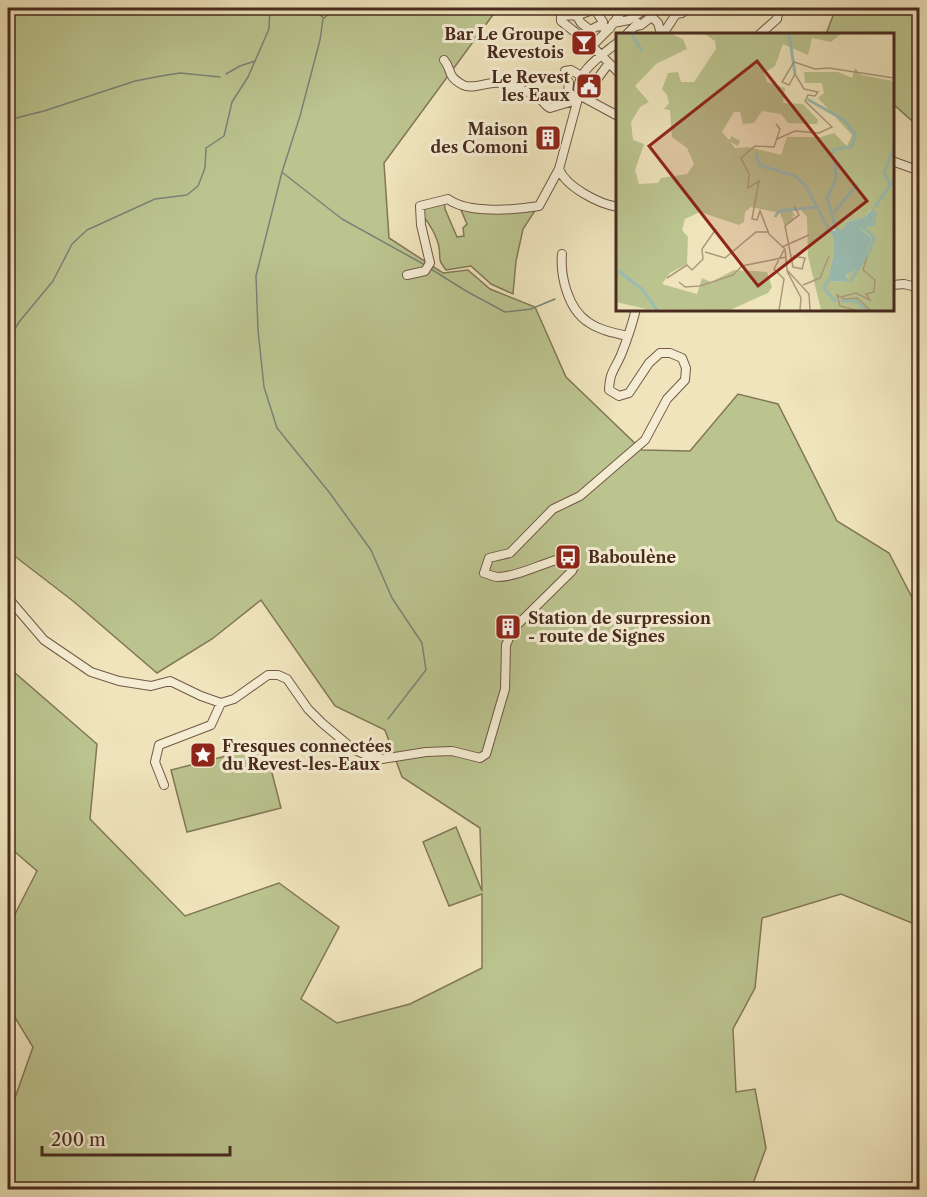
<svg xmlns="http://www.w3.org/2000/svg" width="927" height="1197" viewBox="0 0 927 1197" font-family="'Libre Caslon Text',serif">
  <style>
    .green { fill: #bbc48f; stroke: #827757; stroke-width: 1.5 }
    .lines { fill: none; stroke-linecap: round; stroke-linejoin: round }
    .stream { stroke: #798378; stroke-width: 1.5 }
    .minor-casing { stroke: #725846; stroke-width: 10 }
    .minor { stroke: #f5edd3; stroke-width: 8 }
    .labels { text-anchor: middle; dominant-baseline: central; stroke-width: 6; stroke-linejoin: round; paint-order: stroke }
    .poi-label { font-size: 16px; font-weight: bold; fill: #482a1f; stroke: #f5edd3; text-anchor: end }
    .inset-river { fill: none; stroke: #9abeb4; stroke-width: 3 }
    .inset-road { fill: none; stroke: #ac9a7d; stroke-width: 1.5 }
    .view { fill: #8f2418; fill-opacity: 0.15; stroke: #8f2418; stroke-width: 3 }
    .inset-edge { fill: none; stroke: #482a1f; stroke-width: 3 }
  </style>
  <rect width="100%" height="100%" fill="#efe4bc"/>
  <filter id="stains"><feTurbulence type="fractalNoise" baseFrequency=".00333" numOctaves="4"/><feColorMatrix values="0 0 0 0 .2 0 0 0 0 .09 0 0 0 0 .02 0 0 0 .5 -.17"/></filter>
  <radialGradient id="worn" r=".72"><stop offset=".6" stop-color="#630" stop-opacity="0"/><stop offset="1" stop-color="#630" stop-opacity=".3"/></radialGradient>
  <path class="green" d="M8,8H318L319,14L324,18L335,8H498L384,163L389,238L443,273L468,270L490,289L535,307L566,377L642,450L690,451L738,394L778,404L837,521L889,553L919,611V926L841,894L762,918L755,988L733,1029L736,1092L755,1089L766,1148L751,1189H8V1109H11L33,1047L8,1006V920L14,916L37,871L8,846V667L97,744L90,819L185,916L279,883L339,927L301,999L337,1023L410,1004L482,968V894L449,906L423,842L456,827L482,891L480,828L402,777L385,730L335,706L261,600L212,639L157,673L73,601L8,551Z
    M836,8H919V127L893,104L892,34H826Z
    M444,201L445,209L457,237L464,236L463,228L467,224L461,210L515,213L536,209L523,229L516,261L513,294L491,284L471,266L446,270C437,258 441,260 439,247C437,237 430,224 423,216V208Z
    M265,746L281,808L187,832L171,770Z"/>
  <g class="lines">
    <path class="stream" d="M323,19L320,40L300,116L282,172L256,276L258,330L264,387L277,428L329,492L371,550L392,598L422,643L426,670L388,719
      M226,74L240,66L255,61
      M8,120L44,111L135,81L161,76L180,73L220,77
      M283,173L342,219L425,265
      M431,269L466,291L505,312L531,309L555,299
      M8,341L19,322L53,281L72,244L87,230L155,199L187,195L198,186L205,168L206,148L224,136L232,102L248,77L269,29L270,8"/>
    <defs>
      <path id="minor" d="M561,8V21L590,44L618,72
        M594,8L603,22L601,26
        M613,8L619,15
        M676,14L682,13L687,8
        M576,15L581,23L590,30
        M561,16L579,15L597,8
        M613,23L629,20L647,8
        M636,26L641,25L650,18H653L658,23L661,34
        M627,34L638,23
        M663,34L680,8
        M760,34L777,19L779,8
        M584,39L590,30L598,26L610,28
        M592,46L610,28L624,8
        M444,60C453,70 445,75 463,85C473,90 489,81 500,83C508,85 530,92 537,96C542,99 544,105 550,108L570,102L578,96
        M595,82L609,63
        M579,95L618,116
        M576,98L568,92L569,83L565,75V71L571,70L583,77
        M892,161L920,171
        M559,169C566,187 599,204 618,207
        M562,254C560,276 568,309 588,322C599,330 614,333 628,336
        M407,275L425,271L430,263L421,225L420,206L448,199C468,214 515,210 539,206L559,169L579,95C573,72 604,54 618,42
        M892,285L904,284L920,288
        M8,598L44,640L91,672L119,681L151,686L170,681L201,696L221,703
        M164,785L155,762L159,745L211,725L221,703L234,699L268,675H278L287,679L308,709L322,723L353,749L368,756L382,759L426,752L452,751L480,758L486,754L505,689L506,645L513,629L572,571L576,562L574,558C555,555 522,577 498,577C494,577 488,574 484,573L489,558L510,553L553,509L580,496L645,440L667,399L685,380L686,368L682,358L670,353H660L649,363L629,393L619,396L609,390C610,371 614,371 621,355C627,340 632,325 636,309"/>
    </defs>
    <use href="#minor" class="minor-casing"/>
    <use href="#minor" class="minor"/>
  </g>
  <defs>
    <symbol id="bar-square" viewBox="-11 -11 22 22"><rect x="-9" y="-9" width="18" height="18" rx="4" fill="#8f2418" stroke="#f5edd3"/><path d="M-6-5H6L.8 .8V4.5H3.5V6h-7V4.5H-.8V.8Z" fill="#fff"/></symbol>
    <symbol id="civic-square" viewBox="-11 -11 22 22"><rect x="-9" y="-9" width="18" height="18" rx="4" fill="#8f2418" stroke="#f5edd3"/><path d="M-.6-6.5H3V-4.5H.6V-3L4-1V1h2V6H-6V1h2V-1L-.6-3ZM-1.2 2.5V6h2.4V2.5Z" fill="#fff"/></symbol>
    <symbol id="building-square" viewBox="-11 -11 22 22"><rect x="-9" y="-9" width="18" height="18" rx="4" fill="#8f2418" stroke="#f5edd3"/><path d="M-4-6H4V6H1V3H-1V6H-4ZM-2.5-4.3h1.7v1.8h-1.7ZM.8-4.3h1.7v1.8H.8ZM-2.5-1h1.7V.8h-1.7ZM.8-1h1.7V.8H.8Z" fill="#fff"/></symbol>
    <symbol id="bus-square" viewBox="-11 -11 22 22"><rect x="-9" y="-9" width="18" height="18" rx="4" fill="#8f2418" stroke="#f5edd3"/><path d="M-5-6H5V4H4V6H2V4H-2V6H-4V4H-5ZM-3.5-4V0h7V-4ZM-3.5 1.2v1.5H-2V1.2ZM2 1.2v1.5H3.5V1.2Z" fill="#fff"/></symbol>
    <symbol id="sight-square" viewBox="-11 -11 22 22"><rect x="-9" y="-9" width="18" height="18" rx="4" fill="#8f2418" stroke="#f5edd3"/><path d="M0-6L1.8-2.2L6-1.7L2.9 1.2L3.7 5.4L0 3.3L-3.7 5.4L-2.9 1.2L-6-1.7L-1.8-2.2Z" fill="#fff"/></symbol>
  </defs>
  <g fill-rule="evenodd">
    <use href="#bar-square" x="569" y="28" width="30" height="30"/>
    <use href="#civic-square" x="574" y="71" width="30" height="30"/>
    <use href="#building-square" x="533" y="123" width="30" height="30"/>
    <use href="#bus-square" x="553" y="542" width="30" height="30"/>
    <use href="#building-square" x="493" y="612" width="30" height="30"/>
    <use href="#sight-square" x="188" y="740" width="30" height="30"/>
  </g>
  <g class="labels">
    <g class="poi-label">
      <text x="564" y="34">Bar Le Groupe<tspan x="564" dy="18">Revestois</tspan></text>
      <text x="570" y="77">Le Revest<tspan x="570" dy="18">les Eaux</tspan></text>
      <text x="528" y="129">Maison<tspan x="528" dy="18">des Comoni</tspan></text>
      <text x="588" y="557" text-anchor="start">Baboulène</text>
      <text x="528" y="618" text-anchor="start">Station de surpression<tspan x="528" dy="18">- route de Signes</tspan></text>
      <text x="222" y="746" text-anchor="start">Fresques connectées<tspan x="222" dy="18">du Revest-les-Eaux</tspan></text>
    </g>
  </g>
  <g transform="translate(616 33)">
    <rect width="278" height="278" fill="#efe4bc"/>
    <path d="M0,0H53L67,6L71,16L40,31L19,53L33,69L24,74L15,89L17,107L28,111L19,137L23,151L42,150L45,145L71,141L78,131L71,115L56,104L54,77L48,76L53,70L51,62L46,56L52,40L62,39L65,49H78L100,16L99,8L90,2L75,0H226L215,9L196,5L192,22L167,11L159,33L148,40L151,49L169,55L167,70L187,71L202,87L201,91L172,90L165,81L146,78L138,90L127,91L124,79H118L106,99L113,107L116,103L124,108L122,113L114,109L119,115L133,114L165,122L171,104H205L218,100L231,113L236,102L202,65L208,60L206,50H189L188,39H222L236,45L239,35L245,42L277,48V277H205L192,223L191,184L184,176L175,177L181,185L176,182L178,186L169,193L164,180L135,174L129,179L128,189L123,192L84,179L69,186L66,197L72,204L71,231L54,240L46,251L81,261L86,245L95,249L118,237L138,238L151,239L156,254L152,260L114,277L30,276L0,269ZM255,176L254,191L244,195L256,206L244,235L231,241V249L212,248L218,219L217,203L212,196L226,197L231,189L249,184Z" fill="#bbc48f" fill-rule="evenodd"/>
    <path d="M258,174L256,190L244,195L256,206L244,235L230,242L232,249L212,248L218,219L217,203L211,196L219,198V193L226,197L231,189L249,184Z" fill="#9abeb4"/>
    <path class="inset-river" d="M15,0L26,18M173,0L179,41M191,66L228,87L240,102L235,114L220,116L214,121L219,128L220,146L211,165L219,192M140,120L143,132L179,143L190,153L213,197M274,151L268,140L278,114M259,174L277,148M218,179L242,151M159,184L163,178L202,174M0,236L27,257L41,277M213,246L208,255L220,269M234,249L254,217L258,204L247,194L258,191L259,178M225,268H240L250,277"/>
    <path class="inset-road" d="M160,91L164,96L158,114L139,113L125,125L133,141L132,155L143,148L136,186L141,187L144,178L153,201L169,216M161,106L179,98L203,100L216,94L189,68L192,62L199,63L202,59L188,56L179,41L173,52L166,49L178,29L199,36L213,35L278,45M178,173L183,182L169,193L177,234L187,236M166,214L193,202M169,216L171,237L193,261L194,277M89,219L109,225L140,199H153M177,223L189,225L186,236M76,237L87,226L86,216L100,196M171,238L185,265L184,277M51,245L71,232L76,237M63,249L69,254L84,253L117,242L126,233L170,224M187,252L204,245L213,223M225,264L240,260L254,267L250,261L258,259L259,247L247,237L251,224M163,277L168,246L158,236L168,217M239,277L224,273L221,262L228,266L241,265L254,277"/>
    <path class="view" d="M141,28L251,168L142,253L33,113Z"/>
    <rect width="278" height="278" class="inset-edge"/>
  </g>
  <rect width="927" height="1197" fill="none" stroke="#efe4bc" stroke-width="30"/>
  <rect x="9" y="9" width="909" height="1179" fill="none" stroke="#482a1f" stroke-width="3"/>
  <rect x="15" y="15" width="897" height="1167" fill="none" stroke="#482a1f" stroke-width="1.5"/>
  <path d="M42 1146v9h188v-9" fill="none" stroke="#482a1f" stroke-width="3"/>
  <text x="51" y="1146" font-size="18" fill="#482a1f" stroke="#f5edd3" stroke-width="4.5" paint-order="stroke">200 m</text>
  <rect width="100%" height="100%" filter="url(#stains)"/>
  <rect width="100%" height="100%" fill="url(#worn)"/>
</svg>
